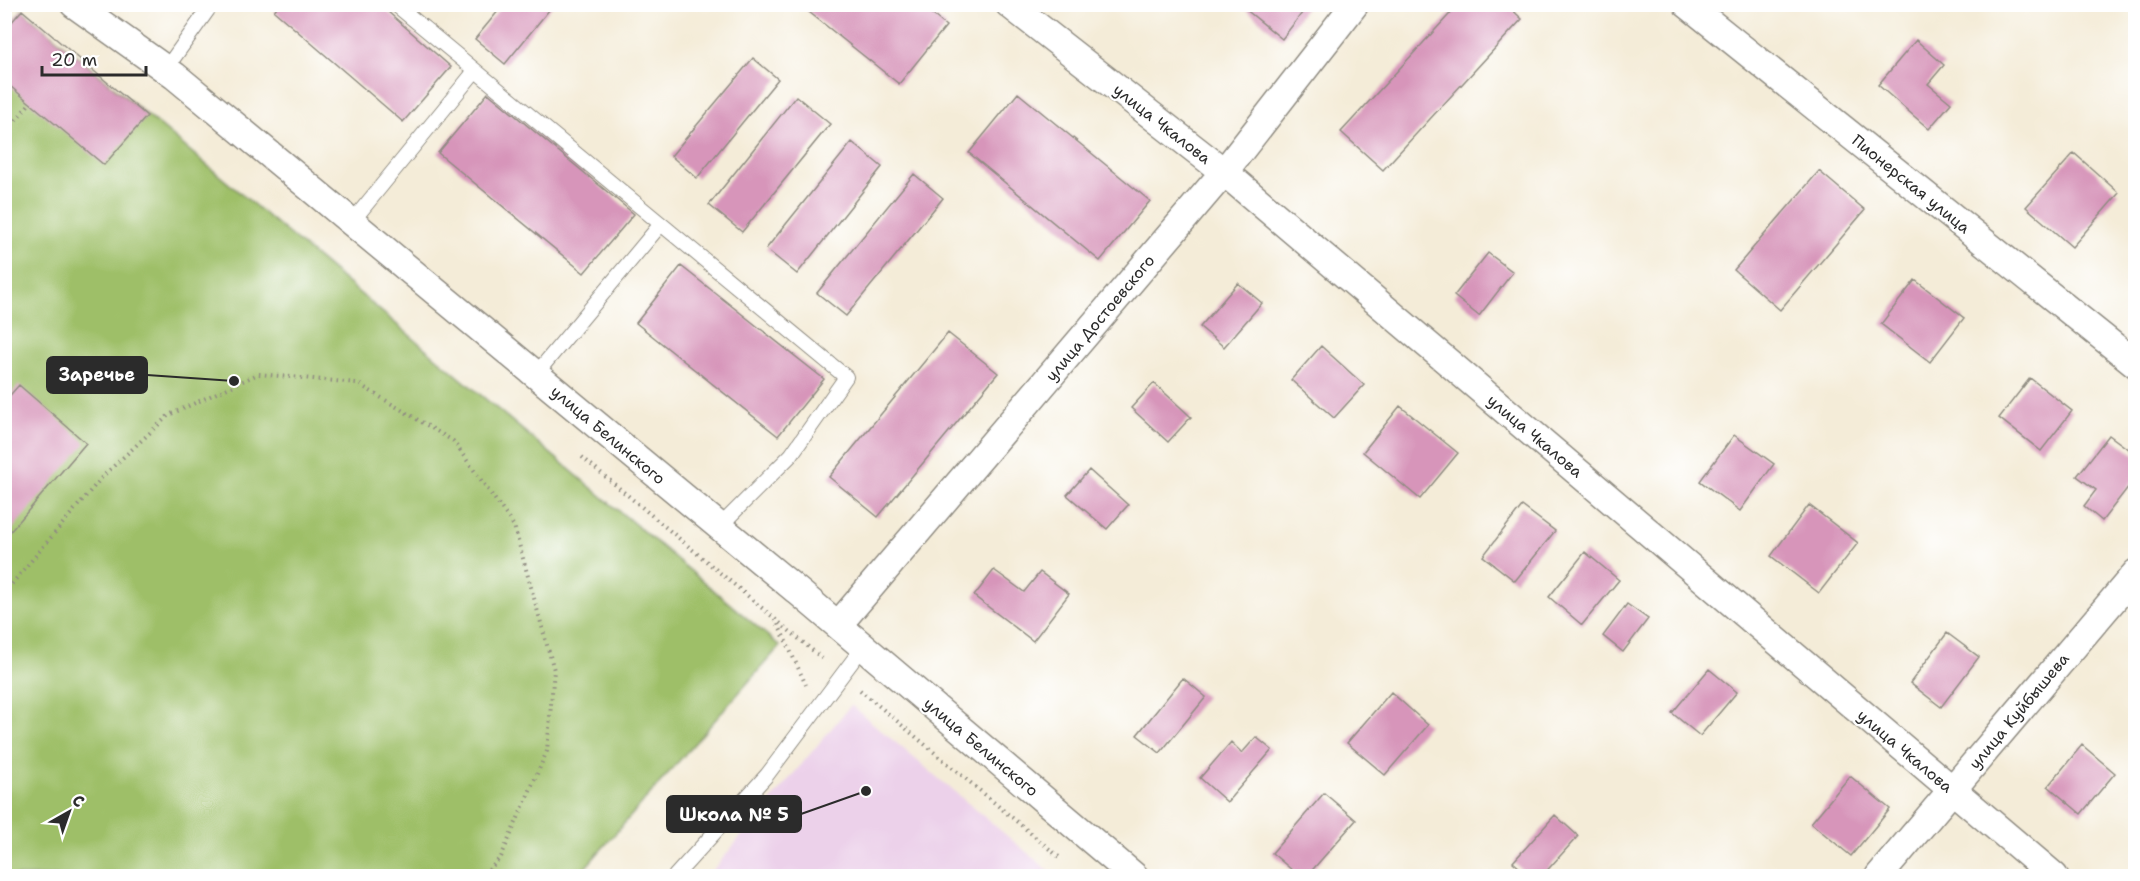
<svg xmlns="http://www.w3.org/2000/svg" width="2140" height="881" viewBox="0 0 2140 881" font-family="'Shantell Sans',sans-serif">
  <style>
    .built { fill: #ecd1ea }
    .green { fill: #9ebf68; stroke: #64754a; stroke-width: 1.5 }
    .building { fill: #d795ba }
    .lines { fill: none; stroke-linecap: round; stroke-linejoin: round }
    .service-casing { stroke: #908c82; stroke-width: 16 }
    .minor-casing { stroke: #908c82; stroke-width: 30 }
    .path { stroke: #908c82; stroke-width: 4; stroke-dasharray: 1.5 4.5; stroke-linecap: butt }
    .service { stroke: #fff; stroke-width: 14 }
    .minor { stroke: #fff; stroke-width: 27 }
    .labels { text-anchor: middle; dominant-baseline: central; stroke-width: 4.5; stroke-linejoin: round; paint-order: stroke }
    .street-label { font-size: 16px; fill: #2b2b2b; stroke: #fff }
    .leader { fill: none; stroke: #2b2b2b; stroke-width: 2 }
    .callout-dot { fill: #2b2b2b; stroke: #fff; stroke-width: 2 }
    .callout { fill: #2b2b2b; stroke: #2b2b2b; stroke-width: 2 }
    .callout-label { font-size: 18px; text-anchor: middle; font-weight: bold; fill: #fff }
  </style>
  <rect width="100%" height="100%" fill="#fff"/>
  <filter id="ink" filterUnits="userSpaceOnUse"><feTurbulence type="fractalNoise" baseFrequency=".0167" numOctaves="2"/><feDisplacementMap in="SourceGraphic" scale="12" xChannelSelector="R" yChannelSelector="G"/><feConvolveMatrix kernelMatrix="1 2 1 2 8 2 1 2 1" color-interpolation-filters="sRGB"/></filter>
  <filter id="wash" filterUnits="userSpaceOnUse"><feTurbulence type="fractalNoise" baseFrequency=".008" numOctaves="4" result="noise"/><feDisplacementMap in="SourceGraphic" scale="24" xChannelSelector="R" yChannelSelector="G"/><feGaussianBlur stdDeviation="1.35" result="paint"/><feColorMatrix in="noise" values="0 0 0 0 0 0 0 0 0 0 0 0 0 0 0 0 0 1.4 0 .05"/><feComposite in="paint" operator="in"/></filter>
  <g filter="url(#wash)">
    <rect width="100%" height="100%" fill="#f4ecd8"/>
    <path class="built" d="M851,705L1055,876H708Z"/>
    <path class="green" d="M22,10L780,646L578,876H5L4,32Z"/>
    <g id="blocks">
      <path class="building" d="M279,4H379L451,67L403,122L274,11Z
        M443,4H456L451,11Z
        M504,4H554L505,64L475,39Z
        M799,4H920L946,26L899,84Z
        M1239,4H1309L1282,39Z
        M1459,4H1506L1522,19L1383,170L1341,132Z
        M22,10L147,116L104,165L4,81V31Z
        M1916,40L1944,65L1928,84L1951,103L1929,129L1878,85Z
        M753,58L778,79L697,178L671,156Z
        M488,93L634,214L584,273L438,153Z
        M1018,93L1150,201L1100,261L969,153Z
        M796,96L830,124L742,232L709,205Z
        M852,142L882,167L797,274L766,249Z
        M2074,153L2119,193L2072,247L2026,207Z
        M1819,171L1865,210L1780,310L1734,270Z
        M914,174L943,198L846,316L817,293Z
        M1488,253L1513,272L1479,316L1454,296Z
        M681,266L824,379L778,436L636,323Z
        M1915,280L1964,318L1930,362L1881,324Z
        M1238,283L1262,303L1224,347L1200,327Z
        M948,333L998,373L878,517L829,477Z
        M1321,346L1364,385L1334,418L1291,380Z
        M2030,378L2072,411L2041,451L1999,418Z
        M1154,383L1191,417L1168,442L1131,408Z
        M19,385L86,443L4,539V402Z
        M1400,406L1458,453L1420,499L1363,452Z
        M1734,435L1774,464L1740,511L1700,481Z
        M2109,435L2136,455V477L2102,521L2084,506L2096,490L2077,476Z
        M1089,470L1128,505L1107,529L1067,495Z
        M1809,505L1858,543L1819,593L1771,556Z
        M1522,506L1555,531L1515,581L1483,556Z
        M1585,552L1619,580L1582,625L1549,597Z
        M994,570L1024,592L1040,572L1069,594L1033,641L974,596Z
        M1627,604L1648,619L1623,652L1603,636Z
        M1947,633L1979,657L1941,707L1910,683Z
        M1709,669L1737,692L1700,736L1672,713Z
        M1183,678L1206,697L1160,753L1137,735Z
        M1391,692L1428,725L1385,775L1347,743Z
        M1256,737L1272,750L1227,802L1200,778L1231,742L1242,753Z
        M2082,745L2115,773L2081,814L2048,786Z
        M1850,776L1890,809L1851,856L1811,823Z
        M1324,793L1356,820L1307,876H1299L1272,853Z
        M1555,815L1578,836L1542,876H1529L1513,862Z"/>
    </g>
  </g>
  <g filter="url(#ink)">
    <use href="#blocks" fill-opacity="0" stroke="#908c82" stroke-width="1.5"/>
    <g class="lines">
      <defs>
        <path id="service" d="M395,4L846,377L791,455L719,527
          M165,70L212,4
          M351,223L475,71
          M535,375L661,224
          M675,876L767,775L863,647"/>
        <path id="minor" d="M74,4L175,76L801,594L1134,876
          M1009,4L1224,172L2054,876
          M1687,4L2136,364
          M838,625L1224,172L1355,4
          M1879,876L2136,573"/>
      </defs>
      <use href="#service" class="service-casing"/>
      <use href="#minor" class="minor-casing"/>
      <path class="path" d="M4,134L30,103
        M582,457L824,660
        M4,593L103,476L169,415L258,374L357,383L453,441L514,526L554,670L547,751L501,857L483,876
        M778,624L806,685
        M860,690L1059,857"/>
      <use href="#service" class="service"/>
      <use href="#minor" class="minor"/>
    </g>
  </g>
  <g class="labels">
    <g class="street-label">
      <text transform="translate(1162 124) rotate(38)">улица Чкалова</text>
      <text transform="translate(1911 184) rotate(39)">Пионерская улица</text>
      <text transform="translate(1100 318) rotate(-50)">улица Достоевского</text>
      <text transform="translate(608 435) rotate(40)">улица Белинского</text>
      <text transform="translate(1535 436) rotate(40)">улица Чкалова</text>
      <text transform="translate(2019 711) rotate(-50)">улица Куйбышева</text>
      <text transform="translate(981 747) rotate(40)">улица Белинского</text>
      <text transform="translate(1905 751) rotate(40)">улица Чкалова</text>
    </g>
  </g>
  <path class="leader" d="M234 381L147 375M866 791L801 814"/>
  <g class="callout-dot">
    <circle cx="234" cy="381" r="6"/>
    <circle cx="866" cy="791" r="6"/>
  </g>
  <g class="callout">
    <rect x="47" y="357" width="100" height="36" rx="6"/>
    <rect x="667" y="796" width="134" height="36" rx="6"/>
  </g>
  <g class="callout-label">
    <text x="97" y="381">Заречье</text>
    <text x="734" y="821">Школа № 5</text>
  </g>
  <rect width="2140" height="881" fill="none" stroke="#fff" stroke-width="24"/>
  <g transform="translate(69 812) rotate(40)" stroke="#ffffff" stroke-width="4.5" paint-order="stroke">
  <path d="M0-4.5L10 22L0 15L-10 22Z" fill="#2b2b2b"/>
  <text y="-9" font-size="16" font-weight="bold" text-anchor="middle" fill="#2b2b2b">С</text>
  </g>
  <path d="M42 66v9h104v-9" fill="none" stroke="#2b2b2b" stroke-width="3"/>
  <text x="51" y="66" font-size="18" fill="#2b2b2b" stroke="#ffffff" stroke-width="4.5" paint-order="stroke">20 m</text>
</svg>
